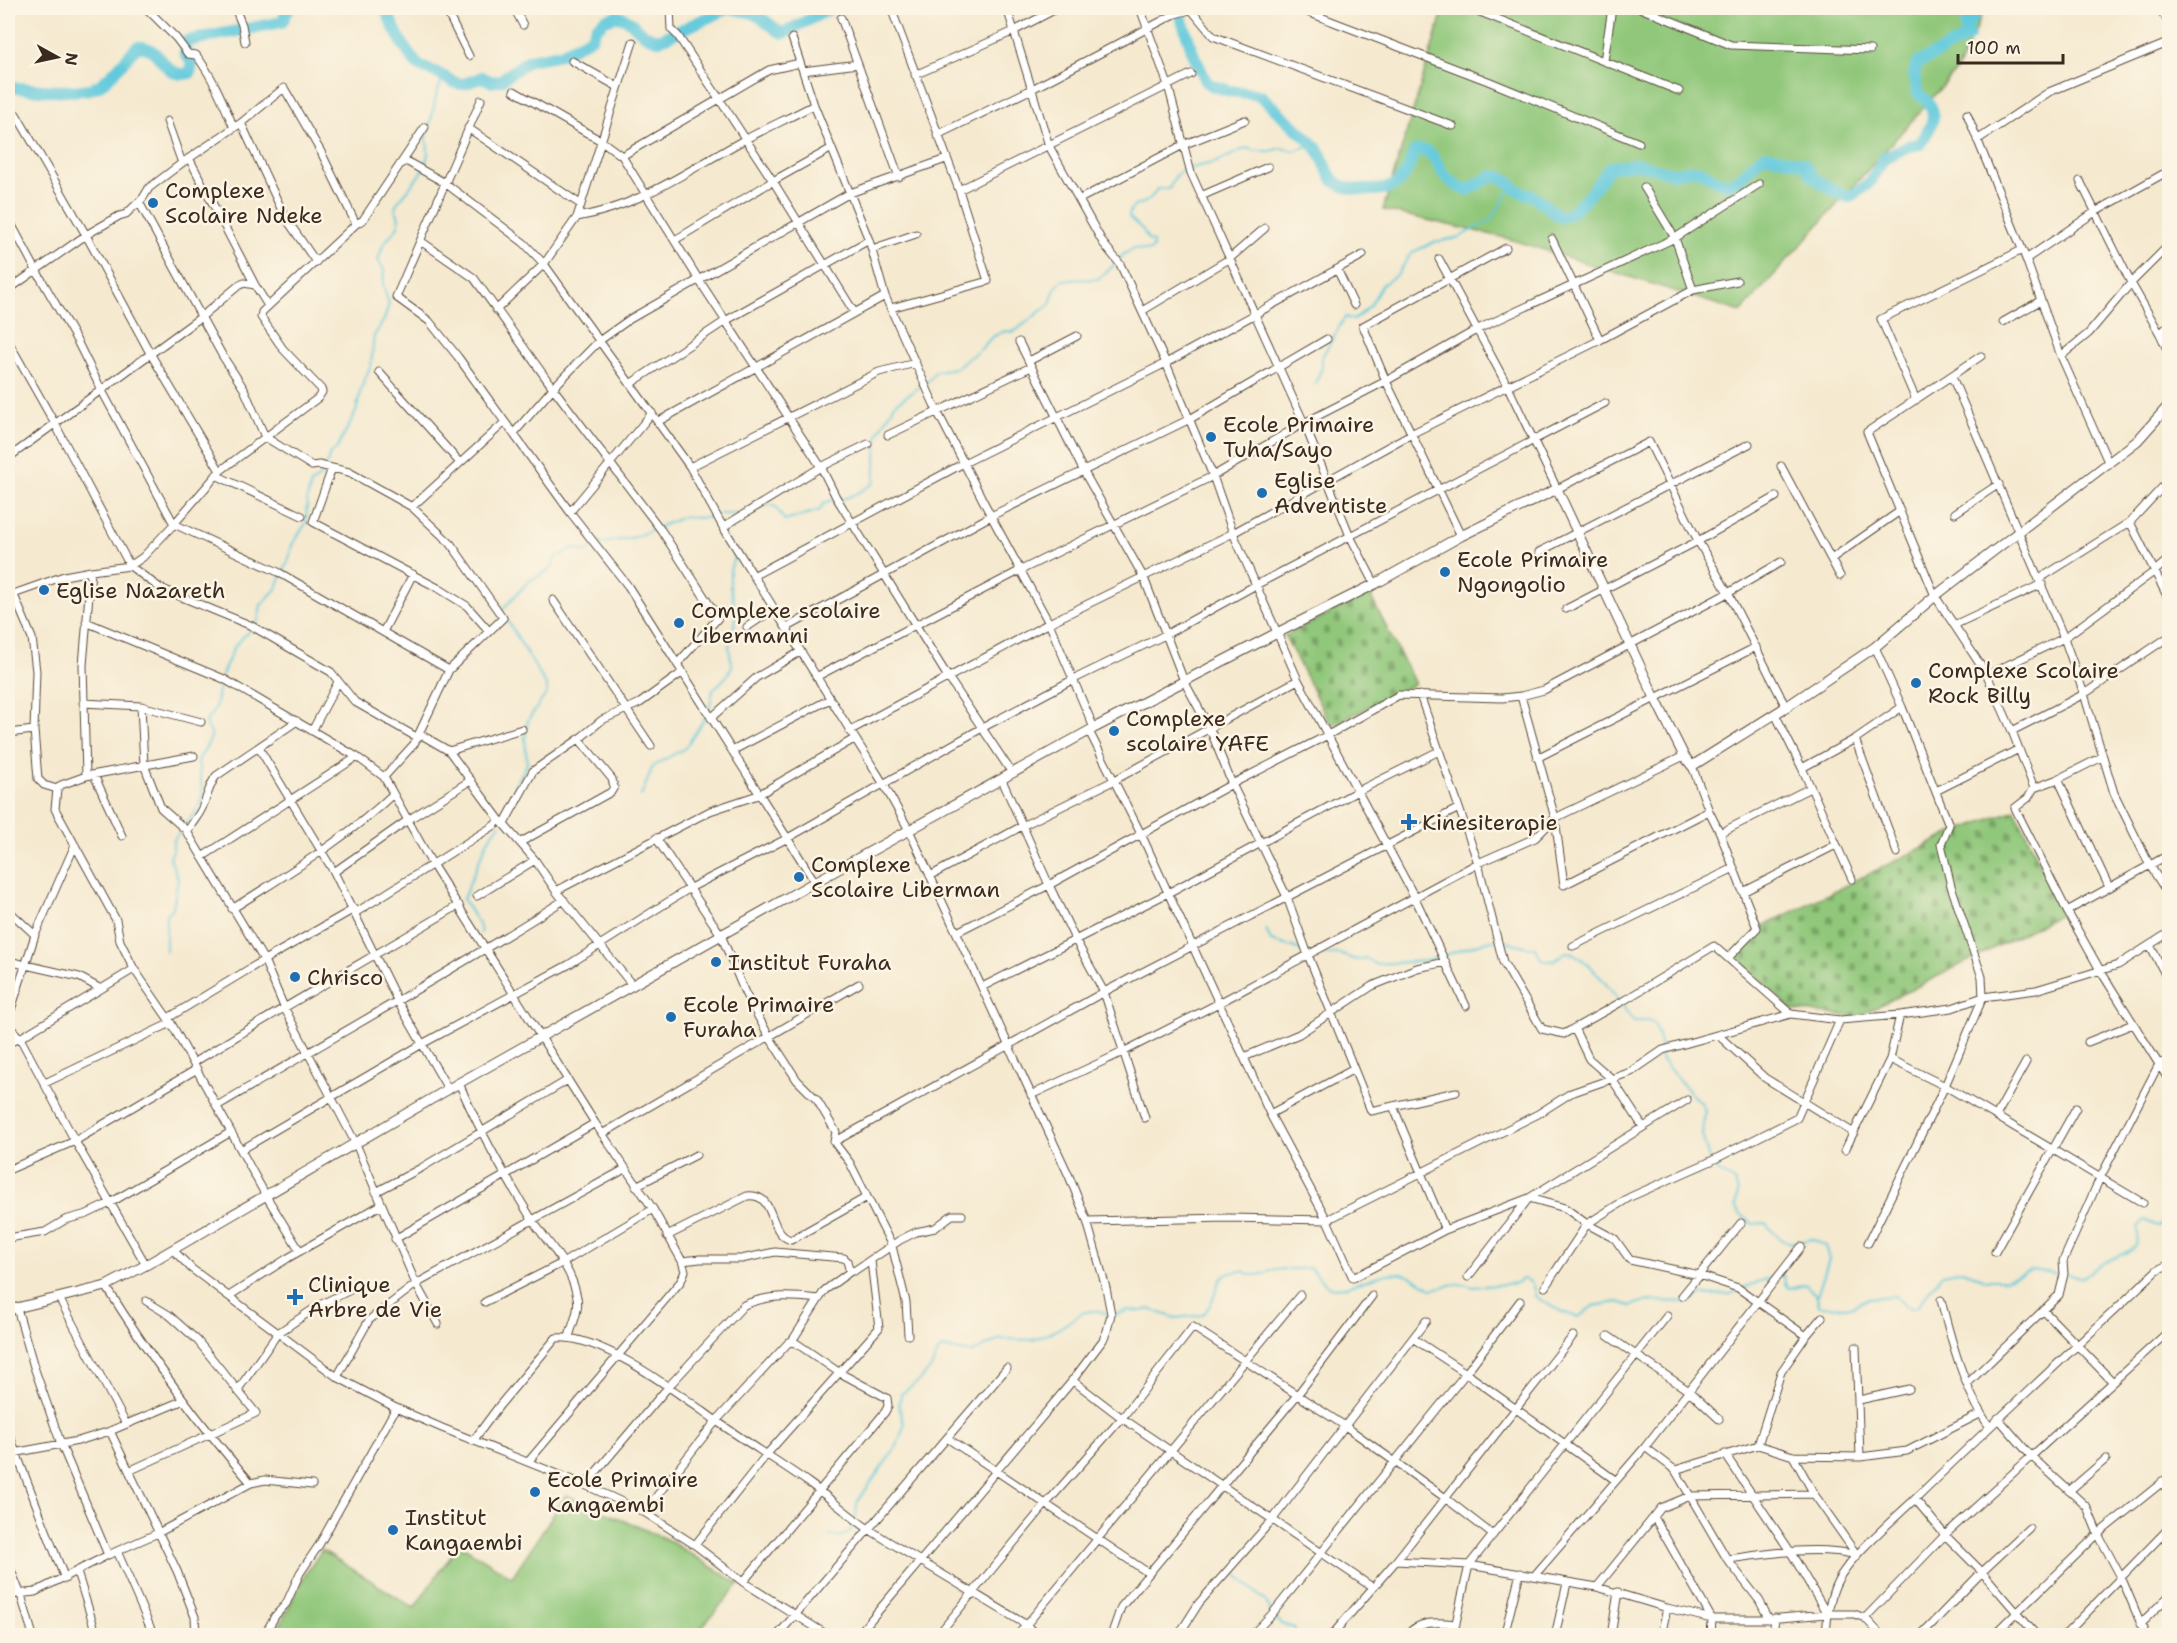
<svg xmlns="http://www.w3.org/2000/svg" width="2177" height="1643" viewBox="0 0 2177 1643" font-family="'Shantell Sans',sans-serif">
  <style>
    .green { fill: #90c77a; stroke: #66784c; stroke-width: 1.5 }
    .cemetery { fill: url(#cemetery-stones); stroke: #66784c; stroke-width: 1.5 }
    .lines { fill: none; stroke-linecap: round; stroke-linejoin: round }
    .stream { stroke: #60c9dc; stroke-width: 2 }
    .river { stroke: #60c9dc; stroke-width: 12 }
    .minor-casing { stroke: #574739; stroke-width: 9 }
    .tertiary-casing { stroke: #574739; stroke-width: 11 }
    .minor { stroke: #fff; stroke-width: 7 }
    .tertiary { stroke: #fff; stroke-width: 9 }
    .poi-dot { fill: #1f6fb2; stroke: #fcf5e5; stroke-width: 2 }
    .labels { text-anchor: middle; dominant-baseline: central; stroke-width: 5; stroke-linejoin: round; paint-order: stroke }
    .poi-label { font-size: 22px; fill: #3b2a1e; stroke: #fcf5e5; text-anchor: start }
  </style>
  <defs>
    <pattern id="cemetery-stones" width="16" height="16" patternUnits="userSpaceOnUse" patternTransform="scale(1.5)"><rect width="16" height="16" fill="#90c77a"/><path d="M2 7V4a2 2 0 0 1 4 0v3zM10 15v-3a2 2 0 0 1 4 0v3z" fill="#77a263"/></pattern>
  </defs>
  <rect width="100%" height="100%" fill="#fcf5e5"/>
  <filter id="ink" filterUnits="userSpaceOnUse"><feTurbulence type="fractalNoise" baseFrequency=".0167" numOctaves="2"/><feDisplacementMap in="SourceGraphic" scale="12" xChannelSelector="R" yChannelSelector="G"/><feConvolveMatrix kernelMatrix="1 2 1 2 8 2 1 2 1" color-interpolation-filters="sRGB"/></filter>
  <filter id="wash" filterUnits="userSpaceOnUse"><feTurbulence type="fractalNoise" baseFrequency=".008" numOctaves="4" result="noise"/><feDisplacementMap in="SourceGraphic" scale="24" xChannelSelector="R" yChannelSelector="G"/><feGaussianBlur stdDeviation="1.35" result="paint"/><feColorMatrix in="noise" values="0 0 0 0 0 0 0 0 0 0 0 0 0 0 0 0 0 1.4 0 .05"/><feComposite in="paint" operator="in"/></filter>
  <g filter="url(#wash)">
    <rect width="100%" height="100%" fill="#f5e9cf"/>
    <path class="green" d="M1444,8H1985L1957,70L1741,312L1506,238L1383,210Z
      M566,1495L668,1540L739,1584L695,1635H275L303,1578L322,1550L414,1608L459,1544L512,1577Z"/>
    <path class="cemetery" d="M1369,593L1415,684L1331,726L1285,636Z
      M2015,810L2063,913L1857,1017L1792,1010L1735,956L1759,928L1952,833Z"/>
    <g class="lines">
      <path class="stream" d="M1315,384L1322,368V357L1345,317L1354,320L1370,306L1382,285L1398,274L1411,253L1432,243L1460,237L1492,219L1512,186
        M327,464L330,453L336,450L356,412L361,389L371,365L374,336L384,320L389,304L383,285L384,270L378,260C380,255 381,250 383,246C391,230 406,229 395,208L397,203C411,185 437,162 425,137C435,119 432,95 444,78
        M760,508L766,505L775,506L785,521L820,510L823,504L831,500L835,502L856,494L874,483L878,434L895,404L928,381L936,371L955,368L981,349L992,337L1005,331L1014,332L1050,304L1055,289L1062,280L1098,279L1111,268L1123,255L1134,248L1150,251L1153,248V242L1149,241L1143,230L1129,217C1131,202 1138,207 1147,201C1151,199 1155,192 1157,189H1169L1175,177L1182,170L1217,162L1246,148L1257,151H1270L1281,148L1294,151L1313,144
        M720,514H738
        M501,611L529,581L551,569L556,556L562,555L572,548L586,552L599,544L635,537L683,517L704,518L714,516
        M506,618L547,687V693L528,720L525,739L527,764L516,784L515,799
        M222,675L234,647L258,621L261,605L276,589L289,559L292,545L306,523L307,499L311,484L322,475L325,469
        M709,710L713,690L726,677L732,667L729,647L737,614L730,587V570L735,556L719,527
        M641,796L653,766L685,748L707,715
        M1266,929L1271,941L1293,947L1304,952
        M481,933L479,925L463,899L488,840L500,824
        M166,951V915L173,908L178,879L170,858L173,850V841L198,808L203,795L198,761L211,738V733L205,723L215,709L220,680
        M1315,955L1339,954L1356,960L1366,958L1375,964L1426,961L1491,940C1507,939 1520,946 1535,948L1542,960C1553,963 1558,959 1566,952C1583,952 1608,987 1619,1000
        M1622,1005L1634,1022L1648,1020L1654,1023L1660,1043L1661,1059L1691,1094L1702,1104L1705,1112L1702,1135L1709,1159
        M1712,1163L1719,1172L1735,1181L1738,1193L1735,1206L1740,1214L1753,1224L1765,1223C1784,1243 1783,1246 1812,1239L1825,1246L1829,1259L1817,1296
        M2067,1275L2082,1277L2105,1262L2131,1250L2136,1246L2138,1228L2144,1220L2157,1226L2166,1223L2170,1197
        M1743,1288L1776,1275L1783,1276L1785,1284L1789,1288L1805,1284L1817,1296L1819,1306L1851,1307L1869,1298L1896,1296L1905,1306L1911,1308L1917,1307L1942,1274L1963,1270L1985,1280H2005L2032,1270L2061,1274
        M856,1517L857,1502L897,1446L904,1425L899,1406L901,1394C912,1386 922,1380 930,1369C935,1362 935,1353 942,1348L972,1353L1000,1339L1033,1340L1058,1329L1082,1313L1091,1311H1099L1112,1316L1129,1310L1142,1311L1149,1309L1175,1318L1203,1315C1222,1295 1209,1272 1243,1271C1254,1280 1264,1272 1275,1270C1285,1268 1298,1270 1310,1268C1317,1273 1322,1284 1330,1287C1336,1289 1342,1287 1348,1286C1387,1275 1395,1263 1432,1289C1446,1287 1458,1280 1473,1287L1517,1283L1523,1279C1533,1281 1534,1287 1535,1296C1544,1303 1568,1316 1579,1317L1593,1306L1618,1302L1630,1306L1646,1301L1691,1302L1701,1295L1731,1294L1738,1290
        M830,1536L839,1537L849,1533L854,1522
        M1236,1574L1266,1602L1271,1611
        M1274,1616L1281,1624L1294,1628L1296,1633L1295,1636"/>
      <path class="river" d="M385,8C392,24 405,52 418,65C422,69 430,69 435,72C459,84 455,89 482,77L492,82L501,80L529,60L561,54L591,38L596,28L605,20L618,16C637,20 636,36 659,40L729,8L752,13L763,19L778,31L784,33L831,8
        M1178,8L1193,53L1206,81L1211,85L1230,91L1255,94L1261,96C1277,111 1293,125 1309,140C1337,165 1315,190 1371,190C1383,190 1397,187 1404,176C1410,169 1410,159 1415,151C1433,147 1435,162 1443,173C1449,181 1459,188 1468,190L1490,177L1497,176L1508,181L1517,190L1535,197L1560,217C1576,216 1600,180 1610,167C1620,167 1629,164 1638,164C1646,165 1663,172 1674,173C1681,173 1688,169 1696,170C1708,171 1717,186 1730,183C1746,179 1751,161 1765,155L1803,163L1814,178L1836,192L1848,197L1859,191L1871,181L1884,158L1909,146L1920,144C1933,125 1942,109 1918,94L1914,73L1918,63L1969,36L1965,27L1981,8
        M8,87C29,89 78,95 96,87C110,80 126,58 137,47C163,44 161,80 190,73L192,63L185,53L187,41L282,22L289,8"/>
    </g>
  </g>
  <g filter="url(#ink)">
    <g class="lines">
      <defs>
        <path id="minor" d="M146,8L176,38L188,54L196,55C213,77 223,102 234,128
          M235,8L242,25L245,42
          M445,8L469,56
          M514,8L523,25
          M670,8L671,29L678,36L773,181L854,312
          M1007,8L1049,146L1103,243L1120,264L1166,363L1213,476L1233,533L1298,680L1415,898L1466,1006
          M1140,8L1168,85L1191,173L1304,423L1350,536L1375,584
          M1190,8L1213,36L1453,126
          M1297,8L1488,81L1639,143
          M1470,8L1679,91
          M1640,8L1731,45L1870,50
          M2159,8L2170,24
          M1860,10V8
          M841,18L899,177
          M792,38L814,105L869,240L885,296L937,411L991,516L1049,623L1094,728
          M572,61L618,87
          M1604,61L1612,8
          M803,71L858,64
          M915,75L1014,31L1058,8
          M514,91L603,142L622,156L699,280L821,467L836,497L948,677L1012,773
          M481,100L396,297L429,321L458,357L570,512L628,586L815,882
          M16,114L86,235L150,353L220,471
          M1967,114L2026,259L2061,356L2109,464
          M167,121L182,163
          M241,123L285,217L316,262
          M468,128L580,204
          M937,135L1032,89L1175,14L1197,8
          M1977,140L2049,92L2170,42
          M622,156L769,70L800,63
          M189,158L255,285
          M400,164L406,161L445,183L524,243L544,264L690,467L723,527L883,783L909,830L1069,1176L1087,1221L1106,1288L1111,1314L1107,1331L1103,1340L1069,1385L857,1636
          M2080,181L2131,283L2160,334L2170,356
          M1644,187L1675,238L1693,290
          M959,190L1191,74
          M1201,196L1268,167
          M1080,199L1183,145L1245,120
          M139,202L222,355L244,389L265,437L312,466L319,465L349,472L412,507L451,544L503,618L449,670L414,744L384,777
          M577,217C639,207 690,169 744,140C767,128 791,117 814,105
          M8,218L36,270L77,341L101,389L174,524L278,572L449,670
          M1552,239L1600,340
          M675,240L773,181L832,148
          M422,242L474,278L553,388L661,530L718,618L677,664
          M872,249L916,234
          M1439,259L1508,387L1557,489L1649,442L1698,541L1728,593L1786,707
          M2026,259L2095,212L2163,174
          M1337,269L1354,305
          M8,290L86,235L119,216L126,214L143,198L149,188L182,163L241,123L284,88L321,152L356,224
          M891,308L988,281L959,190L891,8
          M496,310L544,264L577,217L633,42
          M1142,311L1229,259L1265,228
          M2003,322L2040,301
          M2160,334L2170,324
          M8,341L55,424L130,566L160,588L252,626
          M1019,342L1084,472L1144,578L1184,681L1210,729L1232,784L1287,897L1308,955L1371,1111L1456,1092
          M1981,356L1867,432L1935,596L1987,675L2012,731L2034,788
          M2061,356L2089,333L2131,283L2170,244
          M1029,361L1077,336
          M379,372L460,463
          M1952,377L2064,638L2084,694L2114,793L2149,864L2170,897
          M630,384L727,320L869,240
          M1916,400L1881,319L2022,250
          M659,421L885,296
          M514,433L553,388L599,341L630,319L850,193L946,159
          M888,435L1031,367
          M8,458L201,317L238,286L244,283L255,285L268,306
          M1781,466L1840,576
          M690,467L879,372L916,363
          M332,468L313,522L438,588L467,606L489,631
          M216,475L302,516
          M412,507L505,422
          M570,512L652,413
          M1955,513L1999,484
          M2130,522L2170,602
          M723,527L821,467L868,444
          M1461,536L1386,381L1363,326L1506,248
          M1539,552L1749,444
          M1831,559L1900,511
          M753,576L964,463L1166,363L1363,255
          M2039,579L2130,522L2170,479
          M14,595L32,638L36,671L34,730L38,779L44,785L57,789L61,785L86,776L83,665L91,571L130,566L143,557L174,524L220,471L318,398L322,392L321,389L283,349L261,317L262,312L356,224L363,220L425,127
          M8,596L64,576L91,571
          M553,600L651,746
          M1566,609L1698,541L1776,497
          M86,622L224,679L357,757L384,777L432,864L595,1123L653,1209L682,1261L685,1271L681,1281L528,1462
          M250,625L331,672L355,702L418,738
          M1954,625L2042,584
          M747,627L774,609
          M786,628L991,516L1190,419L1327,339
          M383,632L413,574
          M1987,675L2064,638L2155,571L2170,558
          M816,677L1021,570L1213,476L1304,423L1386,381L1478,329L1675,238L1759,184
          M1420,695L1478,863L1503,962L1542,1029L1564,1034L1623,1001L1714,946L1791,1014L1840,1020L1900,1015L1952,1008L1983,997L2036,990L2118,965L2170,932
          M1521,696L1555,818L1564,885L1709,811
          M83,703L141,706L201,722
          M141,706L144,765L161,808L186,830L264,960L284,1007L356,1144L416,1284L438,1324
          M1775,714L1802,768L1852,879
          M711,718L757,677L800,652
          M312,731L338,682
          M849,731L1049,623L1233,533L1411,434L1600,340L1693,290L1737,281
          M1089,731L1141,834L1270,1114L1327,1220L1353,1278L1445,1230L1529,1198L1687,1100
          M2012,731L2084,694L2170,636
          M8,733L34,730
          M420,734L449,751L499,819L535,860L556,891L633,986
          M1855,739L1897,853
          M259,748L334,872L398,1002L448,1089
          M449,751L522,729
          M732,751L830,699
          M2102,757L2058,779L2034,788L2028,798L2015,808L2067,911L2100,970L2170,1082
          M1537,758L1756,647
          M1692,766L1709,811L1720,833L1757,928L1728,958
          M1802,768L1855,739L1902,707
          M94,775L122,836
          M86,776L194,756
          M2058,779L2109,887
          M1002,780L1049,885L1075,939L1104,992L1145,1118
          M57,789L55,809L116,920L120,941L134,969L171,1023L265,1194L300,1251
          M1936,791L2019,749
          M504,824L533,771L579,739
          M187,833C191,824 196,819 200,812C207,800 208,787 216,776L297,721
          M1720,833L1810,788
          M656,838L721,935L745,993L770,1038L797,1080L817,1100L836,1132L834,1142L850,1163L892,1246L906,1302L908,1335
          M521,842L611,792L614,787L612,779L579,739L602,720L640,703L683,672
          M202,857L357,757
          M334,872L408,820L471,780
          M930,876L1024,825L1113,781L1298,680
          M556,891L710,811L758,795L854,739
          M1743,892L1836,845
          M477,896L535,860
          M232,909C288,873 345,840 393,794
          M8,910L35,935
          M2067,911L2170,854
          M355,913L495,825L499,819
          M957,932L1049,885L1232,784L1328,735L1399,695L1502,698L1521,696L1544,690L1728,593L1781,562
          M2150,945L2170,984
          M1573,946L1734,868
          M8,961L79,977L101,989
          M982,987L1168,893L1356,792L1439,751
          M168,1018L264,960L354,909
          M8,1019L35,935L75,845
          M8,1025L20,1038L75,1141L146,1265
          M1574,1028L1589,1059L1612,1079L1643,1127
          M1718,1035L1765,1078L1854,1133
          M2088,1042L2133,1024
          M8,1043L20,1038L134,969
          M1244,1057L1299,1034L1372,986L1417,968L1446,962
          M1890,1059L1945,1086L2143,1203
          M193,1063C281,1008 371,958 459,905
          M45,1083L171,1023
          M459,1083C478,1128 505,1176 531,1218C548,1244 571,1265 577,1297C580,1310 572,1325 569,1337
          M1031,1095L1125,1051L1219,1003L1478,863L1535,838L1555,818L1684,756
          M217,1106C333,1037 450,973 564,900
          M1393,1106L1445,1230
          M1270,1114L1354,1069
          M1996,1116L2026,1062
          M602,1134L859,984
          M834,1142L1104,992L1459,808
          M241,1150L422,1044L568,965L690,888L786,839L982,728L1072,680L1165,635L1256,585L1605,403
          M1845,1150L1890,1059L1900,1015
          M8,1170L75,1141L197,1069
          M636,1186L696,1155
          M376,1192L421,1168L568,1080
          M1087,1221L1229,1218L1327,1220L1538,1114L1571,1093L1631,1072L1663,1050L1791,1014
          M667,1236L747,1196C777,1192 767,1234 791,1240L867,1197
          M8,1238L45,1232L65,1220L87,1214L110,1203L231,1132
          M395,1239L595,1123
          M1868,1243L1945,1086L1983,997L1982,977L1951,886L1941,844L1949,825L1902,707L1875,647
          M173,1250L192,1269L337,1377L396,1408L442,1428L585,1485L644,1512L695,1545L743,1582L829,1636
          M1995,1252L2076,1108
          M682,1261L700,1259H741L775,1252L844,1258L847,1261L849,1269L854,1271L900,1240L916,1232L935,1228L952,1215H962
          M1468,1277L1529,1198L1565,1208L1587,1224L1615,1239L1630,1260L1699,1275L1738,1288L1806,1336
          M106,1286C149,1355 197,1421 251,1483
          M1545,1287L1587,1224L1630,1197L1709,1162L1797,1118L1840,1020
          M229,1296L288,1258L379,1206L383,1208
          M1682,1296L1741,1223
          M59,1298L126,1424
          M1941,1300C1951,1340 1965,1392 1989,1426
          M485,1302L564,1262L653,1209
          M17,1308L34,1367L61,1444L108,1555
          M2043,1310L2112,1381
          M1608,1336L1689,1391L1719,1419
          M1414,1339L1466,1373L1615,1480
          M792,1341L819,1299
          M1856,1347L1860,1457
          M337,1377L369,1320L416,1284L625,1169
          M1072,1380L1122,1418L1372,1587
          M1968,1383L2059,1295L2064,1274L2063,1261L2100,1178L2159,1064L2170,1059
          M237,1391L278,1333L318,1306L360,1285
          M1859,1400L1909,1389
          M1998,1418L2031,1456L2087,1507L2098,1534L2122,1579L2146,1636
          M110,1431L177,1571L195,1617L196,1636
          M8,1432L65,1579
          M947,1438L1147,1572
          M473,1441L499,1406L556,1338C600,1333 679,1394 715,1420C746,1442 778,1461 809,1483C830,1498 849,1516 870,1530C921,1562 974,1593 1025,1624L1038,1636
          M1758,1445L1781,1372L1806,1336L1822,1317
          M1645,1447L1675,1470L1727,1559L1759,1600L1769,1619
          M8,1454L78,1441L110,1431L184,1400
          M1725,1454L1790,1551L1827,1614
          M1793,1456L1814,1494L1857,1555
          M1675,1470L1758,1445L1793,1456L1860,1457L1907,1451L1980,1414
          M129,1471L256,1413L197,1340L169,1315L146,1301
          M2162,1481L2170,1493
          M585,1485L669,1386L744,1305C770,1294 792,1296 819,1299L825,1290L851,1271
          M2069,1491L2106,1459
          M1915,1499L1945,1535L1982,1572L2037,1636
          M644,1512L716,1421L789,1342L796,1343L840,1373L887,1398L888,1406L885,1412L743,1582
          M1654,1517L1712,1619L1711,1636
          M695,1545L767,1454L879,1328L871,1261
          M117,1551L154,1636
          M1727,1559C1770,1554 1815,1545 1857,1555
          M1396,1561L1469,1565L1597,1587L1667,1608L1712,1619H1769L1827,1614H1854L1865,1618L1882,1636
          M8,1563L21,1595L33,1636
          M77,1572L97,1636
          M1534,1576L1645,1447L1801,1247
          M1597,1587L1661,1508L1690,1496L1814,1494
          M8,1595L35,1592L108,1555L158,1533L251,1483L265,1480L312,1485
          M1865,1618L1945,1535L2170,1330
          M2140,1624L2170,1595
          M264,1636L275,1616L286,1604L300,1573L319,1545L396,1408
          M777,1636L1007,1368
          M937,1636L1045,1505L1122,1418L1193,1327L1345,1426L1444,1497L1493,1535
          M1017,1636L1300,1295
          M1111,1636L1121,1607L1298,1394L1372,1296
          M1178,1636L1199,1603L1273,1519L1426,1321
          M1251,1636L1272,1614L1466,1373L1520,1301
          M1331,1636L1396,1561L1573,1336
          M1406,1636C1418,1620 1438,1622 1456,1624
          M1453,1636L1469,1565L1667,1316
          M1504,1636L1520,1573
          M1555,1636L1567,1583
          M1611,1636L1618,1592
          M1661,1636L1667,1608
          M1773,1636L1775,1618
          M1826,1636C1827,1618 1829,1598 1837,1582C1850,1556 1893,1520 1915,1499C1994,1421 2077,1347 2157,1270L2170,1264
          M1920,1636L1982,1572L2029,1528
          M1993,1636L2098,1534L2170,1476
          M2064,1636L2170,1527"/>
        <path id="tertiary" d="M8,1310L106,1286L146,1265L459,1083L815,882L1094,728L1277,633L1375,584L1461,536L1557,489L1655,698L1684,756L1692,766L1786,707L1875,647L1935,596L2137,441L2170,404"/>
      </defs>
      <use href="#minor" class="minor-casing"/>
      <use href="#tertiary" class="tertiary-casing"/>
      <use href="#minor" class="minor"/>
      <use href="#tertiary" class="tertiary"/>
    </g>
  </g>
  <g class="poi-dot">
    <circle cx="153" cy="203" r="6"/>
    <circle cx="1211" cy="437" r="6"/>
    <circle cx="1262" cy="493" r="6"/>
    <circle cx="1445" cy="572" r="6"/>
    <circle cx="44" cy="590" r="6"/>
    <circle cx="679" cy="623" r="6"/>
    <circle cx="1916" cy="683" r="6"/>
    <circle cx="1114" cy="731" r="6"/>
    <path d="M1406 813h6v6h6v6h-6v6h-6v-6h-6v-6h6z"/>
    <circle cx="799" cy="877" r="6"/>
    <circle cx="716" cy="962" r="6"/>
    <circle cx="295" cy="977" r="6"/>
    <circle cx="671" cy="1017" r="6"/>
    <path d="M292 1288h6v6h6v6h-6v6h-6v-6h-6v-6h6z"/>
    <circle cx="535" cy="1492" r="6"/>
    <circle cx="393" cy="1530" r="6"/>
  </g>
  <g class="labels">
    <g class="poi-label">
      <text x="165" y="190">Complexe<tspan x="165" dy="25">Scolaire Ndeke</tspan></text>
      <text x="1223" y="424">Ecole Primaire<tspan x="1223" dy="25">Tuha/Sayo</tspan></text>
      <text x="1274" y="480">Eglise<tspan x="1274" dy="25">Adventiste</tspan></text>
      <text x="1457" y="559">Ecole Primaire<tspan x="1457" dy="25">Ngongolio</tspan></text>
      <text x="56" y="590">Eglise Nazareth</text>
      <text x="691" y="610">Complexe scolaire<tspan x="691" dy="25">Libermanni</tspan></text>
      <text x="1928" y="670">Complexe Scolaire<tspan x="1928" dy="25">Rock Billy</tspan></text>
      <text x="1126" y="718">Complexe<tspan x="1126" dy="25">scolaire YAFE</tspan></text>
      <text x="1422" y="822">Kinesiterapie</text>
      <text x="811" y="864">Complexe<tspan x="811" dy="25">Scolaire Liberman</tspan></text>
      <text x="728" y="962">Institut Furaha</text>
      <text x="307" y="977">Chrisco</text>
      <text x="683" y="1004">Ecole Primaire<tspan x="683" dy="25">Furaha</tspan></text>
      <text x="308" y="1284">Clinique<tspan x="308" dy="25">Arbre de Vie</tspan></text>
      <text x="547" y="1479">Ecole Primaire<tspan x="547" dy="25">Kangaembi</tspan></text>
      <text x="405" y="1517">Institut<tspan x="405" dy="25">Kangaembi</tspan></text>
    </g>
  </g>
  <rect width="2177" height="1643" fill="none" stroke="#fcf5e5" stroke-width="30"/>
  <g transform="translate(57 57) rotate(98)" stroke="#fcf5e5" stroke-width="4.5" paint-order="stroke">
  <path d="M0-4.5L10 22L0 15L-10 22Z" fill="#3b2a1e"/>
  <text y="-9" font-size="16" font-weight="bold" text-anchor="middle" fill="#3b2a1e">N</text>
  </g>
  <path d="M1958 54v9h105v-9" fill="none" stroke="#3b2a1e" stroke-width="3"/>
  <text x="1967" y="54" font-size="18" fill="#3b2a1e" stroke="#fcf5e5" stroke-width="4.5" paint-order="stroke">100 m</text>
</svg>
